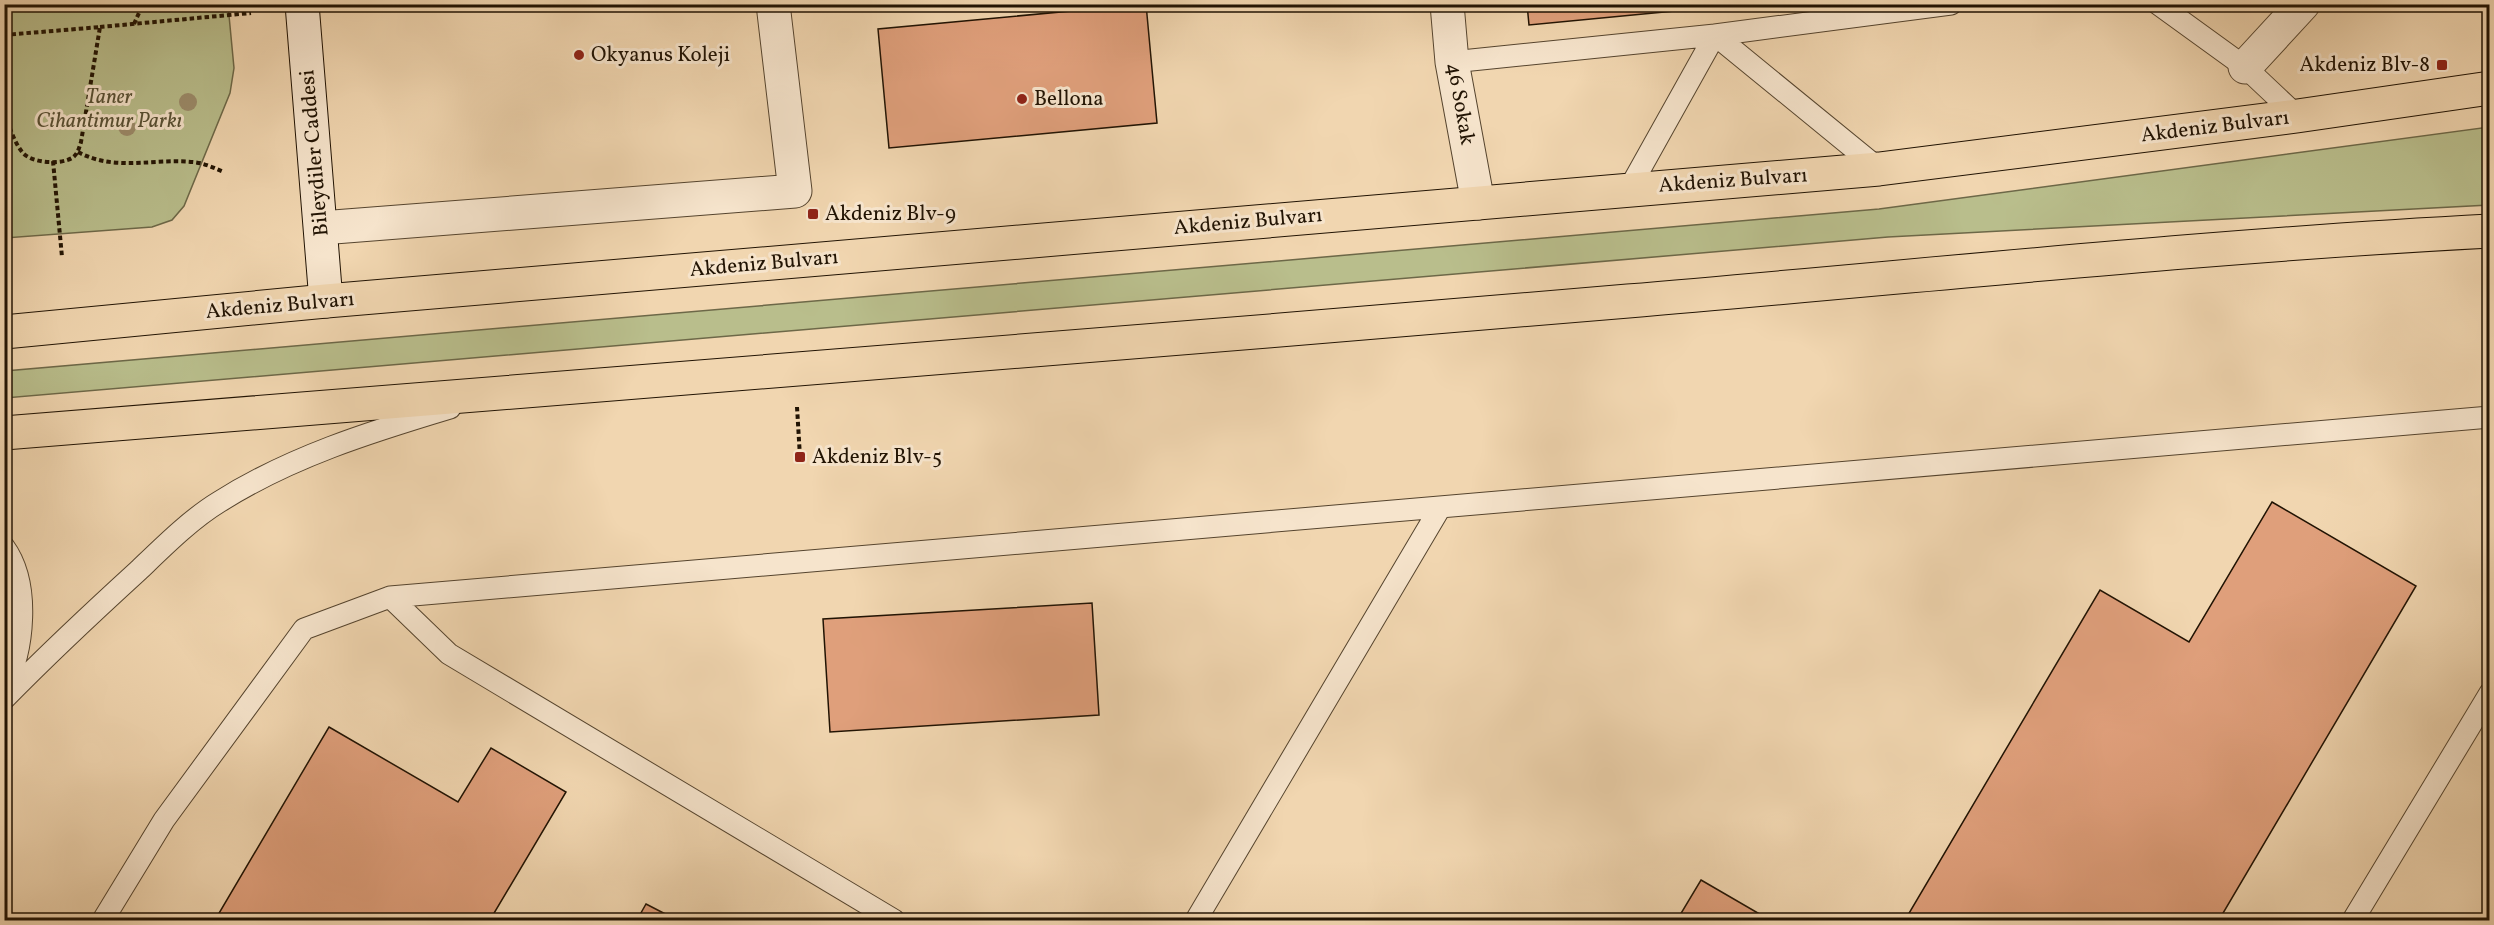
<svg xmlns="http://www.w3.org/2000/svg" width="2494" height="925" viewBox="0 0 2494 925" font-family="Vollkorn,serif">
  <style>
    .green { fill: #b9be8c; stroke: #6d6848; stroke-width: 1.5 }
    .building { fill: #df9f7b; stroke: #211303; stroke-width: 1.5 }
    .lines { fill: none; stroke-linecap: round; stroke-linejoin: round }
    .lane-casing { stroke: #55442e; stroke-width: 23 }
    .street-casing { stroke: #55442e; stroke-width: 35 }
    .secondary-casing { stroke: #211303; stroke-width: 35 }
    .primary-casing { stroke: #211303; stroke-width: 35 }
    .path { stroke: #211303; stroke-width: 4; stroke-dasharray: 4.5 3; stroke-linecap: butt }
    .lane { stroke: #f6e4cc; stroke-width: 21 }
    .street { stroke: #f6e4cc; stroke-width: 33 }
    .secondary { stroke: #f6e4cc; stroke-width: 33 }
    .primary { stroke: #f1d6b0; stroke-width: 33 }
    .tree { fill: #9c8c6b }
    .poi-dot { fill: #8f2418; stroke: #f6e4cc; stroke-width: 2 }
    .labels { text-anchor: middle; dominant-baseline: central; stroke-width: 6; stroke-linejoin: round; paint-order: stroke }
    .poi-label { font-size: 21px; fill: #211303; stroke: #f6e4cc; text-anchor: start }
    .park-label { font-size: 21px; font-style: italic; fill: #564f33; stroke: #f6e4cc }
    .street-label { font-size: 21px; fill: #211303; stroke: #f6e4cc }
  </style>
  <rect width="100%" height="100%" fill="#f1d6b0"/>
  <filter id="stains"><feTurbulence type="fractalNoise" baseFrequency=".00333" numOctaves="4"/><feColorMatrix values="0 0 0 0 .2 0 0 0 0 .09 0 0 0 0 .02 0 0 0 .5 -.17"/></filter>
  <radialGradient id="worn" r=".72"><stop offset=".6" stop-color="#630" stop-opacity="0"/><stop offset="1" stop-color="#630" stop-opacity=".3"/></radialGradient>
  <path class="green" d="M5,4L228,5L234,68L230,93L184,206L172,220L152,227L5,238Z
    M2489,127V205L1888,237L5,398V371L1879,209Z"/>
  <path class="building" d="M1146,4L1157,123L889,148L878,29Z
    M1527,4H1695V9L1529,25Z
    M2272,502L2416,586L2219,920H1905L2100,590L2189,642Z
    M1092,603L1099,715L830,732L823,619Z
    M329,727L458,802L491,748L566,792L490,920H215Z
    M1701,880L1770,920H1677Z
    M2490,901V920H2478Z
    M646,904L677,920H637Z"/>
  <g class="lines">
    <defs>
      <path id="lane" d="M2158,4L2245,67L2297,116
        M1452,62L1715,35L1879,169
        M1629,189L1715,35L1951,4
        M4,547C31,584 24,651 4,689
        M390,597L449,654L894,920
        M4,699C48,654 93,612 139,570C163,547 191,519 219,502C290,457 370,432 450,408
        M103,920L164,820L304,629L390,597L2490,417
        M1196,920L1440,508
        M2353,920L2490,693"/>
      <path id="street" d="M1447,4L1452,62L1478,203
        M2245,67L2303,4
        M321,228L795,191L773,4"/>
      <path id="secondary" d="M302,4L326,301"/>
      <path id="primary" d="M4,332L326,301L1879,169L2297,116L2490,88
        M4,433C546,389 1087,347 1628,301C1915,277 2202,246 2490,231"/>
    </defs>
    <use href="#lane" class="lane-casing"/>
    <use href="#street" class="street-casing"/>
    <use href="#secondary" class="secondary-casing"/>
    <use href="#primary" class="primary-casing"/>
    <path class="path" d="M134,24L143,4
      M100,27L251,13
      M4,35L100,27L81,142C79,148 78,154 72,158C60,165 32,163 23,153C14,143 10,126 4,115
      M78,152C115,172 153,158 193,162C204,163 214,168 224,172
      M53,161L62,257
      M797,407L800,457"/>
    <use href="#lane" class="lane"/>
    <use href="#street" class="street"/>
    <use href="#secondary" class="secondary"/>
    <use href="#primary" class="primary"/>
  </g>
  <g class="tree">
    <circle cx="188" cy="102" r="9"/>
    <circle cx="127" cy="127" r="9"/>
  </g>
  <g class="poi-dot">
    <circle cx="579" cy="55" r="6"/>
    <rect x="2436" y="59" width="12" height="12" rx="3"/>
    <circle cx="1022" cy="99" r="6"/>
    <rect x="807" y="208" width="12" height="12" rx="3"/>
    <rect x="794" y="451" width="12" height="12" rx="3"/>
  </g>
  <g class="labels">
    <g class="poi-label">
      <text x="591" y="55">Okyanus Koleji</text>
      <text x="2430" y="65" text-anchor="end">Akdeniz Blv-8</text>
      <text x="1034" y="99">Bellona</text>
      <text x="825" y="214">Akdeniz Blv-9</text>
      <text x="812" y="457">Akdeniz Blv-5</text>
    </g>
    <g class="park-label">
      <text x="109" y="97">Taner<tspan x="109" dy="24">Cihantimur Parkı</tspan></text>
    </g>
    <g class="street-label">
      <text transform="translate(1460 104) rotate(80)">46 Sokak</text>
      <text transform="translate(2215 127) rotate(-7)">Akdeniz Bulvarı</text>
      <text transform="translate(315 153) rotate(-95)">Bileydiler Caddesi</text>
      <text transform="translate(1733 181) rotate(-4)">Akdeniz Bulvarı</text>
      <text transform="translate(1248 222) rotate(-5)">Akdeniz Bulvarı</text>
      <text transform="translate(764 264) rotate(-5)">Akdeniz Bulvarı</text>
      <text transform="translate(280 306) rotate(-5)">Akdeniz Bulvarı</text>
    </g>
  </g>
  <rect width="2494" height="925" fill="none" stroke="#f1d6b0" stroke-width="24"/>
  <rect x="6" y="6" width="2482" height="913" fill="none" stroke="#211303" stroke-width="3"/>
  <rect x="12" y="12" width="2470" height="901" fill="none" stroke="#211303" stroke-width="1.5"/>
  <rect width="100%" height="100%" filter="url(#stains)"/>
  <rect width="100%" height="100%" fill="url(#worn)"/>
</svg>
